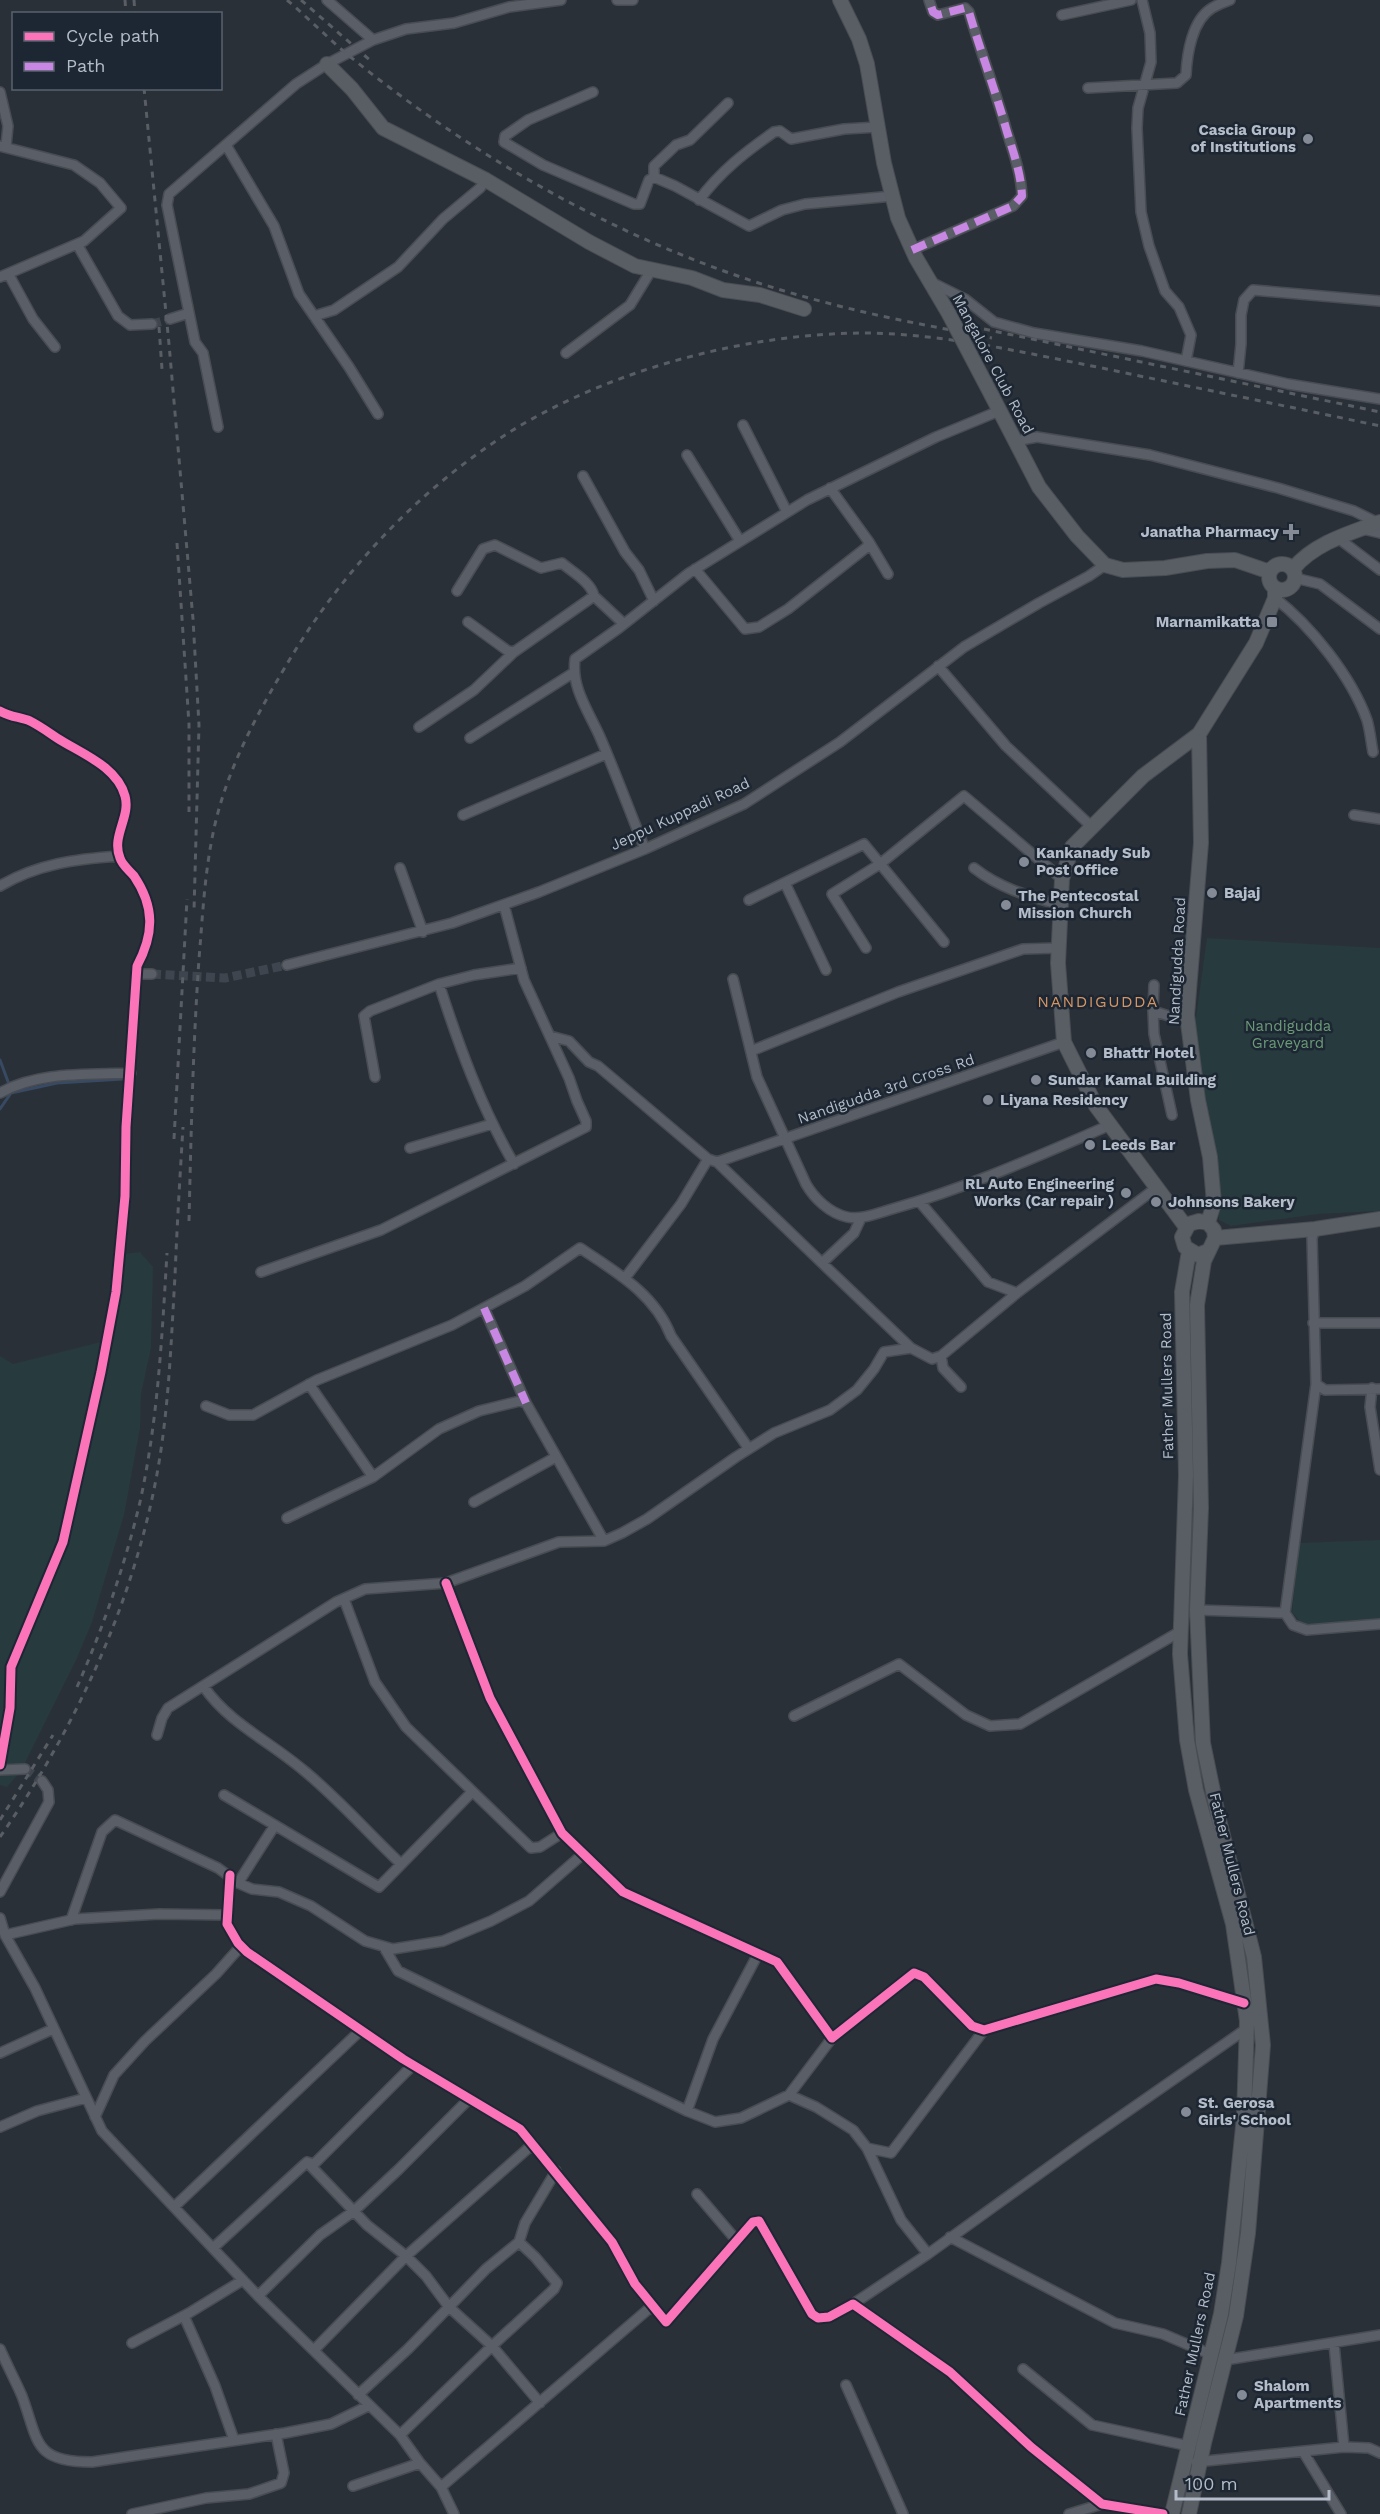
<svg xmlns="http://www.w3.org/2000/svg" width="1380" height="2514" viewBox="0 0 1380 2514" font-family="'Work Sans',sans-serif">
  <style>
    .green { fill: #273a3e }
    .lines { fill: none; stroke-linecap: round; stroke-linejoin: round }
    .stream { stroke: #384963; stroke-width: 3 }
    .street-tunnel { stroke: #3f454e; stroke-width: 9; stroke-dasharray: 9 4.5; stroke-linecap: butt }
    .street-casing { stroke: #484c53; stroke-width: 12 }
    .secondary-casing { stroke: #484c53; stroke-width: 16 }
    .street { stroke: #5a5e66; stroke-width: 9 }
    .secondary { stroke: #595d64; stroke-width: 14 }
    .rail { stroke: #595d64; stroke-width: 3; stroke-dasharray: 6 6; stroke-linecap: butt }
    .secondary-bridge-casing { stroke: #484c53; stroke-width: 16; stroke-linecap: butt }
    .secondary-bridge { stroke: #595d64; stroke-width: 14 }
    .quiet { stroke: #c787e3; stroke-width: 8; stroke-dasharray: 15 8; stroke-linecap: butt }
    .cycleway-casing { stroke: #1d2633; stroke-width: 13 }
    .cycleway { stroke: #fb73b8; stroke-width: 9 }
    .poi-dot { fill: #848b96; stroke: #1d2633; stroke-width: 2 }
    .labels { text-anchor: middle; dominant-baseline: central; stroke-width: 5; stroke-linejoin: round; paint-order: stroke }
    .poi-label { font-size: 15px; font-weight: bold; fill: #b4bcc9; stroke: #1d2633; text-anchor: start }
    .street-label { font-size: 15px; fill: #b4bcc9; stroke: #1d2633 }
    .park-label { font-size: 15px; fill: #6b9a76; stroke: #1d2633 }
    .neighbourhood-label { font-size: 16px; letter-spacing: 1.5px; fill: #d59563; stroke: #1d2633 }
  </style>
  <rect width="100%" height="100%" fill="#2a3038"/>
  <path class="green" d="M1207,938L1380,948V1211L1318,1214L1231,1226L1219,1220L1215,1147L1204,1103L1195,1025Z
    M140,1252L153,1267L151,1348L141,1394L140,1428L124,1515L92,1622L77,1658L21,1771L7,1787L0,1785V1356L13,1364L101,1342L115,1255Z
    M1380,1540V1620L1303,1625L1292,1612L1299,1543Z"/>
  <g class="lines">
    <path class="stream" d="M0,1060L10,1087
      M11,1093L57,1083L123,1079
      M0,1109L11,1093"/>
    <path class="street-tunnel" d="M152,324L170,319
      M152,974L225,978L287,965
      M25,1769L42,1781"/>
    <defs>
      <path id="street" d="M327,0L373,40
        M617,0H633
        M1142,0L1150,33L1151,62L1138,108L1137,128L1141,212L1149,246L1165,291L1179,307L1191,335L1186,361
        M1062,15L1131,0
        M1088,88L1177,83L1186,75C1187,54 1192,20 1212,8C1217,5 1224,2 1230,0
        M0,92L8,126L6,146
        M593,92L528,120L505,136L504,142L543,165L634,204H640L649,180L654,177
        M226,145L274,226L299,294L349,367L378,414
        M0,146L74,165L100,183L121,208L84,241L0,277
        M654,177L675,186L749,226L782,210L805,204L893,196
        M654,177V166L676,145L690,140L728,103
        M699,200C721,171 744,153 774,132L780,131L791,139L844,129L878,127
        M77,244L118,316L130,325L152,324
        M912,250L1013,206L1022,196C1021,174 1014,154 1007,132C996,92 981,53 969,12L965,8L938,15L933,12L929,0
        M9,275L33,319L55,347
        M931,282L965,299L994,322L1034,333L1142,351L1288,384L1380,399
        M314,316L334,310L398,267L443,219L480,188L486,180
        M170,319L189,313
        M566,353L630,305L652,269
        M1238,373L1241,344V315L1244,300L1253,290L1380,301
        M743,425L787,512
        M218,427L203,353L195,342L167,205L169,194L296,84L327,64L373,40L406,29L454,23L509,7L561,0
        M1015,441L1037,437L1150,455L1278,488L1354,511L1378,523
        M687,455L740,541
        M583,476L625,552L639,570L654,601
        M1363,529L1380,533
        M1338,538L1380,570
        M869,542L888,574
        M695,569L745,629L759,627L788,609L867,547L869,542L830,488
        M1295,578L1320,584L1380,629
        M457,591L483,549L495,545L541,568L562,563C572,572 591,582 594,596
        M1275,598C1311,626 1351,676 1367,720C1370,730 1371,742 1373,752
        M468,622L508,651L514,652L594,596L624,624
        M938,666L1006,746L1092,827
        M0,711C10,717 20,717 30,721C40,726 48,732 57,738C80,753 117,766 125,796C131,817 111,836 120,858C122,865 129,870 134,876C155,907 154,934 137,966L126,1127L125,1196L116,1292L101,1372L63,1542L11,1667L10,1708L0,1765
        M419,727L474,690L514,652
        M470,738L573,673
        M463,815L606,754
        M1354,815L1380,819
        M645,849C630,812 616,774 600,737C589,712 571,688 575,659L619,628L689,573L807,500L936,437L999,411
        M400,868L423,932
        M974,868C1001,889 1028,896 1061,905
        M785,883L826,970
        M0,886C37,864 76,859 119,856
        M749,900L864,844L944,942
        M866,948L832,894L880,864L964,796L1062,879
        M287,965L452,923L539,892L645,849L744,804L840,742L964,647L1039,603L1089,576L1105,565
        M137,974H152
        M733,979L757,1077L806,1184C814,1198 829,1213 847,1217C861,1220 878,1213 892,1209C967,1188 1038,1156 1110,1125
        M439,984C459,1046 481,1107 514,1164
        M1154,985L1153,1011L1169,1016L1187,1015
        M1153,1011L1154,1034L1172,1115
        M550,1036L569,1041L589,1062L598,1066L708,1159L717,1162L822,1263
        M751,1051L898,992L1023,949L1058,948
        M375,1077L364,1016L370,1011L439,984L474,975L521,968
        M0,1093C38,1071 88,1075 131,1073
        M410,1148L492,1124
        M717,1162L1064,1042
        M919,1201L988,1282L1017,1293
        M861,1218L854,1233L822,1263L911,1348L932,1359L941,1356L1017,1293L1156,1188
        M1315,1229L1312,1238L1316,1384L1325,1390L1380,1389
        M261,1272L381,1230L586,1127V1121L577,1101L569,1078L524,980L504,905
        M625,1278L681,1204L708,1159
        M484,1308L526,1403
        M1313,1323H1380
        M941,1356L943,1368L961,1387
        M309,1384L373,1477
        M1316,1384L1285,1613L1293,1625L1307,1630L1380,1624
        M1372,1388L1370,1407L1380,1470
        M206,1406L229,1415H253L317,1380L452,1325L525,1286L580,1248C616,1272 655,1294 671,1336L749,1449
        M474,1502L556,1457
        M287,1518L373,1477L439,1429L479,1411L520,1401L526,1403L604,1541
        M446,1583L490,1698L562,1833L623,1892L777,1962L832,2038L914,1973L924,1977L972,2026L984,2030L1156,1979L1179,1983L1244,2003
        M344,1599L375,1682L406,1727L531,1848L540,1847L562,1833
        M1197,1610L1285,1613
        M204,1687C229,1723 269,1741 302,1769C337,1797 368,1833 401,1864
        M794,1716L899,1664L966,1715L990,1726L1020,1724L1181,1631
        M157,1735L162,1718L168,1708L336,1602L365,1589L446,1583L559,1542L604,1541L622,1533L647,1519L736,1457L774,1433L830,1410L857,1390L874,1369L884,1352L911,1348
        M0,1770L25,1769
        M224,1795L379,1887L472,1792
        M230,1875L227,1924L238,1943L247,1952L403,2059L520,2129L612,2242L635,2284L666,2322L753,2222L759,2221L812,2314L818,2318L829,2317L853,2304L950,2372L1031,2447L1102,2504L1163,2514
        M238,1883L275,1825
        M0,1892L49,1802L48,1790L42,1781
        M0,1918L5,1935L35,1988L102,2131L258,2296L400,2435L420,2463L441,2487L454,2514
        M71,1920L102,1832L115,1820L218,1868L238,1883L252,1889L279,1892L311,1906L365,1941L393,1949L443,1941L491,1921L529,1901L583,1854
        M5,1935L75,1919L159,1914L228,1915
        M385,1949L398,1971L687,2111L715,2122L741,2118L789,2095L816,2107L853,2130L867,2148L901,2220L928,2254
        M0,2053L53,2029
        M789,2095L832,2038
        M687,2111L713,2039L758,1954
        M95,2117L114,2075L145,2041L216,1974L241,1946
        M0,2127L37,2111L86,2098
        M867,2148L891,2153L984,2030
        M307,2162L367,2225L406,2256L426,2276L449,2307L492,2346L540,2403
        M307,2162L314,2164L413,2065
        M697,2194L737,2241
        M174,2207L361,2030
        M950,2237L1115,2323L1163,2334L1210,2354
        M213,2248L307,2162
        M258,2296L320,2235L354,2211L398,2170L468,2100
        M853,2304L928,2254L1085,2141L1249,2027
        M184,2316L215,2386L234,2440
        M132,2343L189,2313L243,2280
        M1334,2344L1344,2447
        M0,2349C7,2365 15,2380 22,2396C39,2442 33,2462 92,2462L285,2433L331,2424L368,2406
        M315,2349L406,2256L533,2144
        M1225,2360L1380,2335
        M1023,2369L1092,2425L1189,2446
        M846,2385L903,2514
        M358,2395L408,2349L486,2269L519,2242L525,2223L556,2171
        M400,2435L492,2346L554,2289L557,2283L535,2257L519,2242
        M1304,2453L1341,2514
        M1196,2462L1344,2447L1369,2448L1380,2453
        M353,2486L420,2463
        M441,2487L652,2306
        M132,2514L206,2498L249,2494L281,2483L284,2473L276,2434
        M1069,2514L1102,2504"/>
      <path id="secondary" d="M840,0L859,39L867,64L884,163L898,218L916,258L949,314
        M327,64L352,89L383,128L486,180L589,242L635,266L692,278L723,290L760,295L804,309
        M992,396L1039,487L1077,536L1105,565L1123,570L1165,568L1207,561L1235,560L1270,572
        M1269 577a13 13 0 1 1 26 0a13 13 0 1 1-26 0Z
        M1293,569C1314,543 1350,533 1380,522
        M1199,734L1201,843L1187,1015L1198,1100L1210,1157L1214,1203L1208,1223
        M1186,1227L1096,1106L1064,1042L1058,963L1062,879L1072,847L1143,776L1199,734L1256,643L1275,598V588
        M1215,1238L1315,1229L1380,1219
        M1172,2514L1221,2314L1229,2263L1244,2117L1247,2021L1233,1924L1196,1790L1187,1740L1180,1654L1186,1475L1182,1292L1189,1251
        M1189,2514L1204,2443L1236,2316L1248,2233L1263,2045L1254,1957L1219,1820L1203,1743L1197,1610L1201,1508L1197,1305L1204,1261L1215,1238L1214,1230L1208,1223L1199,1221L1189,1224L1182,1237L1185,1247L1198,1255L1208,1251"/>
    </defs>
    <use href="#street" class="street-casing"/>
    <use href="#secondary" class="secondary-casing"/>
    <use href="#street" class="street"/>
    <use href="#secondary" class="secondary"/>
    <path class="rail" d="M125,0L126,14
      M134,0L135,14
      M287,0C308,18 327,37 348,55C487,168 649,257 824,302C879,317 936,327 992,338
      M301,0L372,62
      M144,88L169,344L193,619L199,725L194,911
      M159,327L162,369
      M984,329L1380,412
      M177,543L189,724V812
      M174,1139L187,899
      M189,1221C191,1133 193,1046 199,959C203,911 205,863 217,816C231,763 256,716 284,669C340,573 418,489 513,430C613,369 748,333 866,333C944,334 1021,352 1097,367C1192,387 1286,406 1380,426
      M77,1687C103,1628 125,1565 140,1502C158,1420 162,1336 167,1253
      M0,1820L53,1735
      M0,1837C75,1729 133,1604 157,1474C169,1408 171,1342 175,1276C177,1226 180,1176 183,1127"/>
    <defs>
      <path id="secondary-bridge" d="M949,314L992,396"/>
    </defs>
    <use href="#secondary-bridge" class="secondary-bridge-casing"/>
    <use href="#secondary-bridge" class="secondary-bridge"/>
    <path class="quiet" d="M912,250L1013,206L1022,196C1021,174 1014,154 1007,132C996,92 981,53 969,12L965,8L938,15L933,12L929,0
      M484,1308L526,1403"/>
    <defs>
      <path id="cycleway" d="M0,711C10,717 20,717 30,721C40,726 48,732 57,738C80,753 117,766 125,796C131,817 111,836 120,858C122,865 129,870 134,876C155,907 154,934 137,966L126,1127L125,1196L116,1292L101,1372L63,1542L11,1667L10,1708L0,1765
        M446,1583L490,1698L562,1833L623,1892L777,1962L832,2038L914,1973L924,1977L972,2026L984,2030L1156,1979L1179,1983L1244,2003
        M230,1875L227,1924L238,1943L247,1952L403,2059L520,2129L612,2242L635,2284L666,2322L753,2222L759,2221L812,2314L818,2318L829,2317L853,2304L950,2372L1031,2447L1102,2504L1163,2514"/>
    </defs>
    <use href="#cycleway" class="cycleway-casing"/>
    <use href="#cycleway" class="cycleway"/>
  </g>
  <g class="poi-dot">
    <circle cx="1308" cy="139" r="6"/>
    <path d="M1288 523h6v6h6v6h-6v6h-6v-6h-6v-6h6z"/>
    <rect x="1266" y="616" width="12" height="12" rx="3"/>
    <circle cx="1024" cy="862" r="6"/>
    <circle cx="1212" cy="893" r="6"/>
    <circle cx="1006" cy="905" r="6"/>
    <circle cx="1091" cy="1053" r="6"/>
    <circle cx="1036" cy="1080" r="6"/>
    <circle cx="988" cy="1100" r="6"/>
    <circle cx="1090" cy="1145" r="6"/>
    <circle cx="1126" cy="1193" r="6"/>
    <circle cx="1156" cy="1202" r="6"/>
    <circle cx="1186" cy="2112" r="6"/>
    <circle cx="1242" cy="2395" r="6"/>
  </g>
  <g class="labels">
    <g class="poi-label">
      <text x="1296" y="130" text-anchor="end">Cascia Group<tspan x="1296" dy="17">of Institutions</tspan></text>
      <text x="1279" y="532" text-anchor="end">Janatha Pharmacy</text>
      <text x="1260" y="622" text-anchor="end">Marnamikatta</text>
      <text x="1036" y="853">Kankanady Sub<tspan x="1036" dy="17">Post Office</tspan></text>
      <text x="1224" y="893">Bajaj</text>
      <text x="1018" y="896">The Pentecostal<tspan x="1018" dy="17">Mission Church</tspan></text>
      <text x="1103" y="1053">Bhattr Hotel</text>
      <text x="1048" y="1080">Sundar Kamal Building</text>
      <text x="1000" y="1100">Liyana Residency</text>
      <text x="1102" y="1145">Leeds Bar</text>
      <text x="1114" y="1184" text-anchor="end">RL Auto Engineering<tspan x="1114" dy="17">Works (Car repair )</tspan></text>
      <text x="1168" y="1202">Johnsons Bakery</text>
      <text x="1198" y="2103">St. Gerosa<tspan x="1198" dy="17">Girls' School</tspan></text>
      <text x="1254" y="2386">Shalom<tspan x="1254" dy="17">Apartments</tspan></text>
    </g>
    <g class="street-label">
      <text transform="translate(993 364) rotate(62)">Mangalore Club Road</text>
      <text transform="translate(680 814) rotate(-25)">Jeppu Kuppadi Road</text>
      <text transform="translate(1177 961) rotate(-87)">Nandigudda Road</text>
      <text transform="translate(886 1089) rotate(-19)">Nandigudda 3rd Cross Rd</text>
      <text transform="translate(1167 1386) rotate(-91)">Father Mullers Road</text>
      <text transform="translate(1232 1864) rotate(76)">Father Mullers Road</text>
      <text transform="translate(1195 2344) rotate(-78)">Father Mullers Road</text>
    </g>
    <g class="park-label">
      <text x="1288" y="1026">Nandigudda<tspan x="1288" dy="17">Graveyard</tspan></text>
    </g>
    <g class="neighbourhood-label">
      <text x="1098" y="1001">NANDIGUDDA</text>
    </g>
  </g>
  <rect x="12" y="12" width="210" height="78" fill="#1d2633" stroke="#59626f" stroke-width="1.5"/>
  <rect x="24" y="32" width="30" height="9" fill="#fb73b8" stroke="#59626f" stroke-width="1.5"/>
  <text x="66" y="42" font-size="18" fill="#b4bcc9">Cycle path</text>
  <rect x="24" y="62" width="30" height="9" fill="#c787e3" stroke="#59626f" stroke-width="1.5"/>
  <text x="66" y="72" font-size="18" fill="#b4bcc9">Path</text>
  <path d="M1176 2490v9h153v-9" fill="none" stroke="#b4bcc9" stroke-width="3"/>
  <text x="1185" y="2490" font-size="18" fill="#b4bcc9" stroke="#1d2633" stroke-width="4.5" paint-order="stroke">100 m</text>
</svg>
